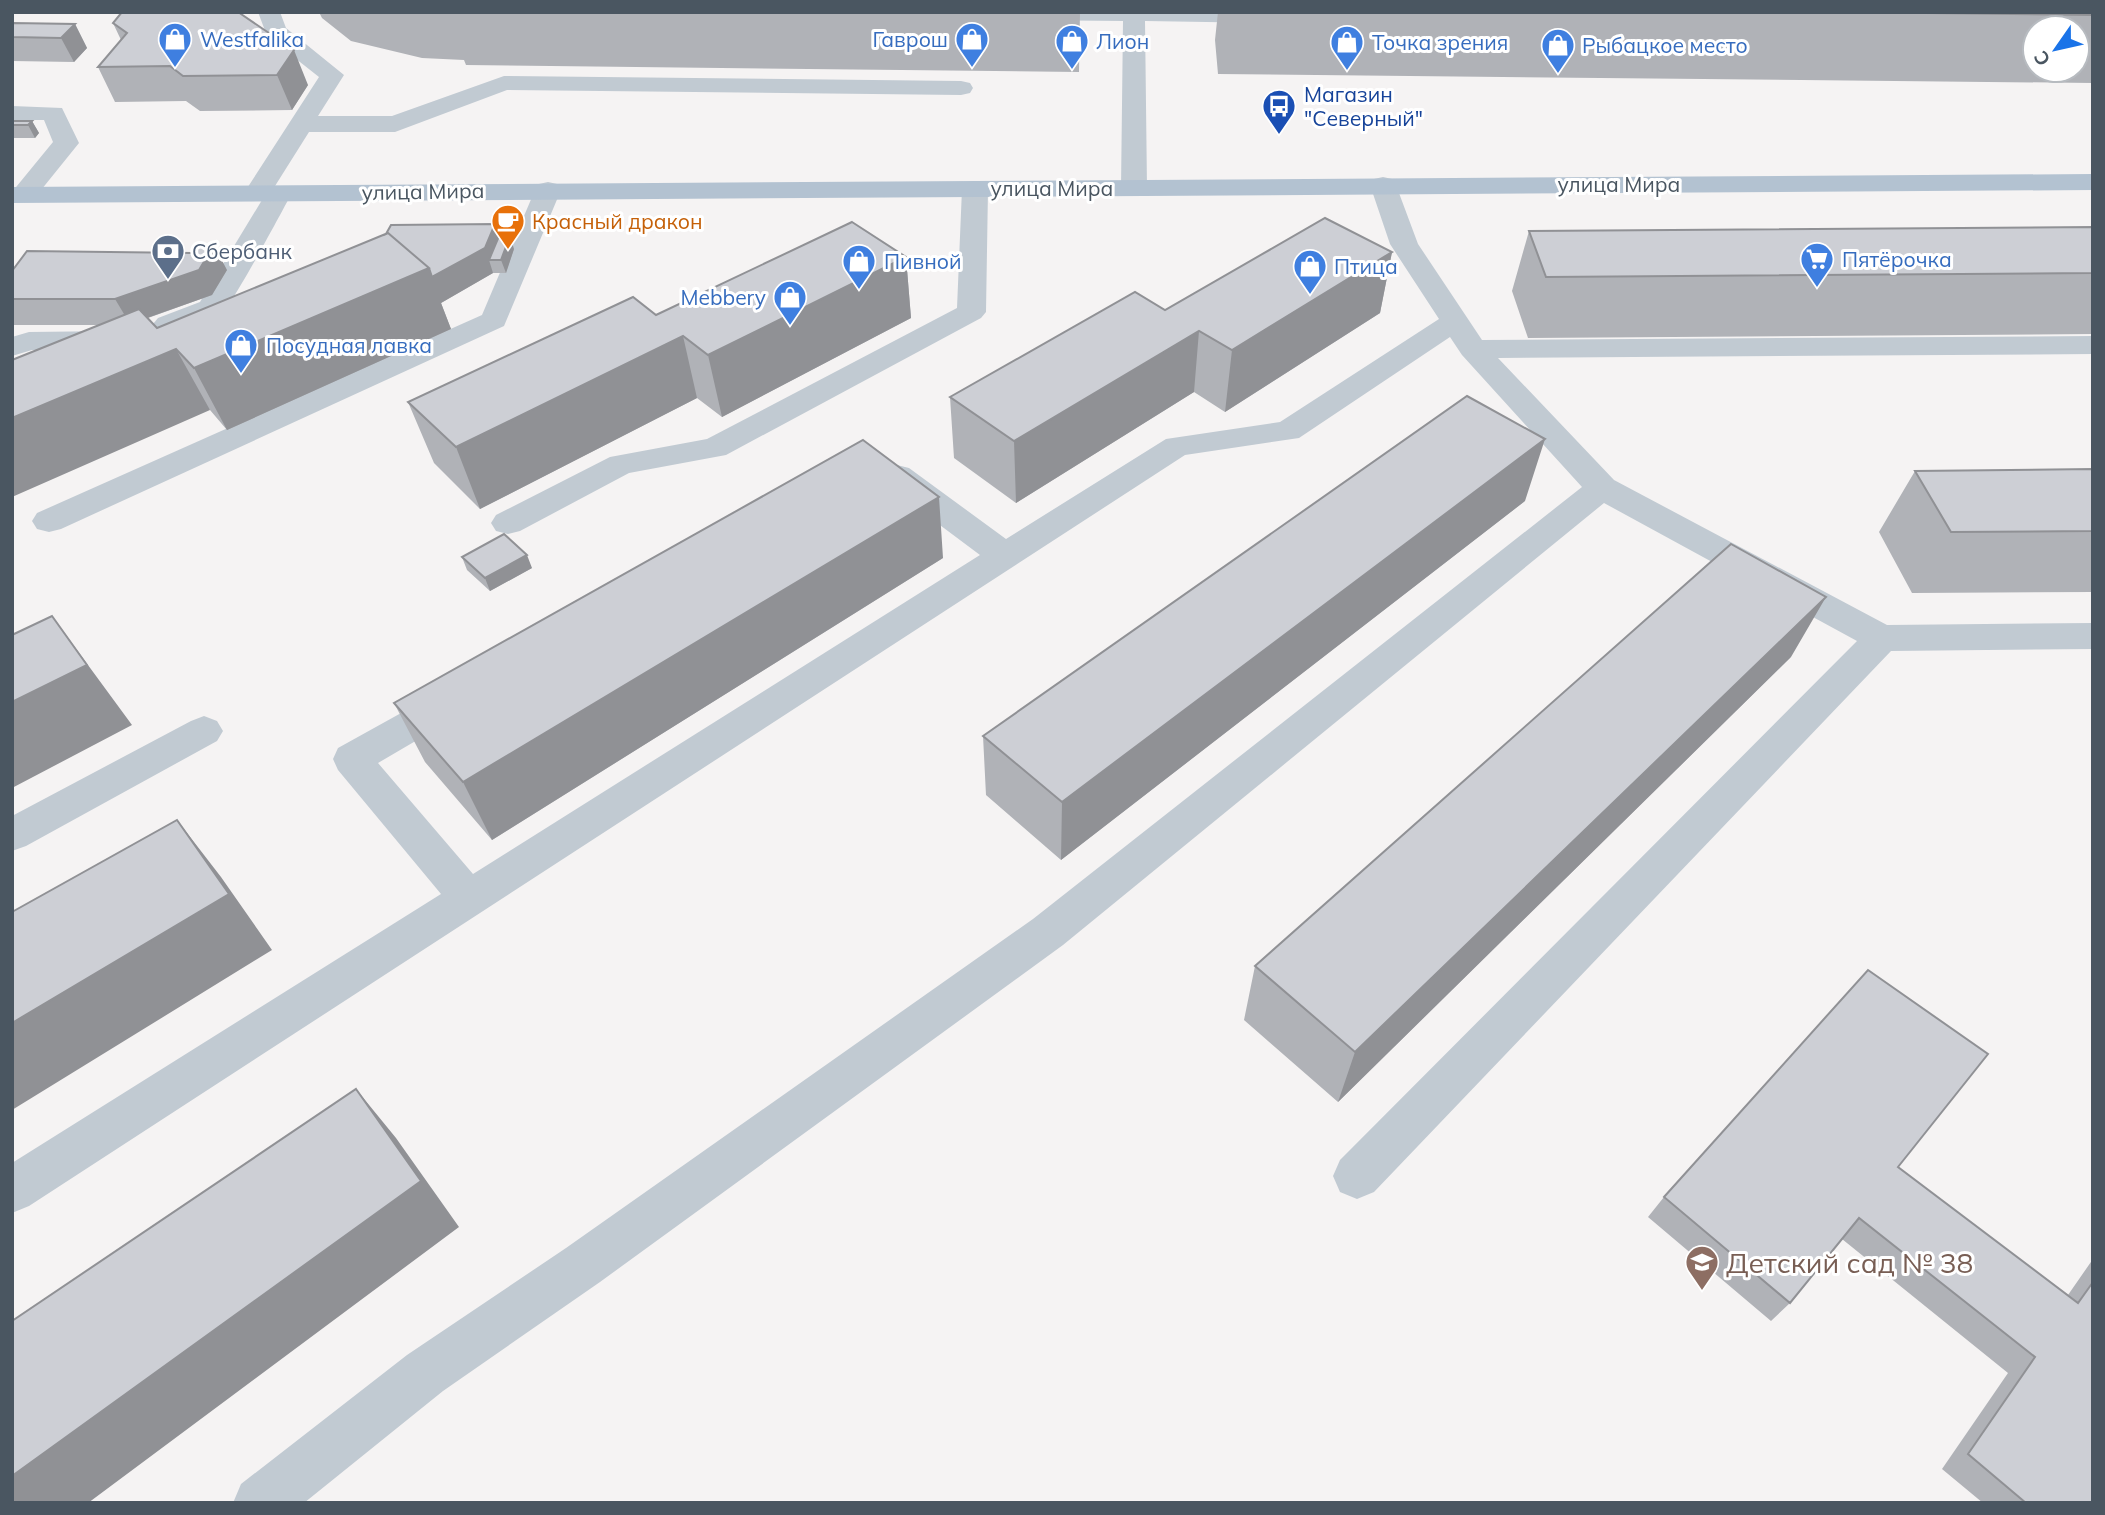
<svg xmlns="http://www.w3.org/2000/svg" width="2105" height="1515" viewBox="0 0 2105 1515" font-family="Mulish,sans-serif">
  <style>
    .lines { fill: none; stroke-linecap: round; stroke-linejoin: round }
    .minor { fill: #c1cad2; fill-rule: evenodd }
    .major { fill: #b3c2d1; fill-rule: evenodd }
    .wall { fill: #b0b2b7; fill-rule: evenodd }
    .shaded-wall { fill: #909195 }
    .building { fill: #cdcfd5; stroke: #909195; stroke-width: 2 }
    .labels { text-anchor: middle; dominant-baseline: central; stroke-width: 6; stroke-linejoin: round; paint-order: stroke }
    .far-shop-label { font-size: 21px; fill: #366cbe; stroke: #fff; text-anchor: start }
    .far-transit-label { font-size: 21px; fill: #164399; stroke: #fff; text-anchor: start }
    .far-street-label { font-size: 21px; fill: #4a5661; stroke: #fff }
    .far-food-label { font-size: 21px; fill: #c56008; stroke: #fff; text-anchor: start }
    .far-service-label { font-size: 21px; fill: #4e5e75; stroke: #fff; text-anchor: start }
    .near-education-label { font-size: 28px; fill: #785e54; stroke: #fff; text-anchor: start }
  </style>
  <rect width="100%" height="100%" fill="#f5f3f3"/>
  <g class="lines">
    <path class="minor" d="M258,12H280L286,28L344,75L318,116H392L504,76L961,81L970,83L973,88L970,93L961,95L507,90L395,132H309L275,186L288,187L292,193C282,211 231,308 220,315C206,324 173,334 158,330L153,324L158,318L200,302L262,200L248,199L244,193L319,77L267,36Z
      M921,12H1277L1279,16L1276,21L1268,23L1145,21L1147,188L1143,194L1134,196L1125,194L1121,188L1123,21L932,19L924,17Z
      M12,106L62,108L79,143L33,200L24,202L15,200L12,192L53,142L44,120H12Z
      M1383,177L1392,179L1396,185L1418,244L1482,340L2093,336V354L1498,358L1614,480L1887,625L2093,623V649L1891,651L1374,1192L1357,1199L1340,1192L1333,1176L1340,1160L1857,641L1604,503L1063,945L600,1282L443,1391L304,1503H233L241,1484L407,1355L566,1248L1033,919L1582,487L1462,355L1450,337L1299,438L1185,455L29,1206L12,1213V1163L441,894L338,770L333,759L338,748L439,692L452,688L465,692L471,702L465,712L378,763L473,874L980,555L885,484L881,476L885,468L897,465L909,468L1006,539L1166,439L1280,422L1439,319L1390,244L1370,185L1374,179Z
      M975,181L984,183L988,189L986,312L981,318L726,455L629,473L520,531L508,534L496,531L491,523L496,515L610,457L707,439L957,308L962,189L966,183Z
      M548,182L557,184L561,190L504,326L61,529L49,532L37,529L32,521L37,513L482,315L535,190L539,184Z
      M114,331L124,334L129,340L124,346L114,349L32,350L12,356V337L29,332Z
      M204,716L217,721L223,731L217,741L26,846L12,851V816L191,721Z"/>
    <path class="major" d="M2093,174V190L12,203V187Z"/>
  </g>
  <path class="wall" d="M122,12L308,85L292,110L200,111L186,101L115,102L98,67L121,40L113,23Z
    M319,12H1080L1079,72L466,65L464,60L422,58L351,41L322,18Z
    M1218,12H2093V83L1218,74L1215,40ZM2035,28H2077V70H2035Z
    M12,23L75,24L87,48L74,62L12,61Z
    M12,121H32L39,133L35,138H13L12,136Z
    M2093,227V334L1528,338L1512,291L1529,231Z
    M499,236L514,249L506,273H493L441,303L451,329L227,430L210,410L101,325H12V271L227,270L212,295L148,318L157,328Z
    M1392,252L1380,313L1225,412L1194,392L1016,503L954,458L950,397Z
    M906,257L911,318L722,417L697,398L480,509L434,463L408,402L656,315Z
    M2093,469V592L1912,593L1879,532L1915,471Z
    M1525,501L1061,860L986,795L983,736Z
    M462,557L532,568L490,591L467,570Z
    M943,558L492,840L425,762L394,703Z
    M1791,657L1338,1102L1244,1020L1255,966Z
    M1898,1167L2068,1295L2093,1259V1503H1983L1942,1469L2008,1373L1842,1239L1790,1303L1771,1321L1648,1217L1664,1197Z"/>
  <path class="shaded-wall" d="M75,24L87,48L74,62L61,38Z
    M294,50L308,85L292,110L277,75Z
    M32,121L39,133L35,138L28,125Z
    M495,224L503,249L489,260L493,273L441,303L451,329L227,430L194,368Z
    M510,236L514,249L506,273L501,260Z
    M214,245L227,270L212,295L130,324L115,299Z
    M1392,252L1380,313L1225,412L1232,350Z
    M906,257L911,318L722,417L708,355Z
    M1199,331L1194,392L1016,503L1014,441Z
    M683,336L697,398L480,509L456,447Z
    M176,349L210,410L12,497V418Z
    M1545,439L1525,501L1061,860L1062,802Z
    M939,497L943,558L492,840L463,782Z
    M527,555L532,568L490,591L485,578Z
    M1826,597L1791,657L1338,1102L1355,1052Z
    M52,616L132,725L12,788V702Z
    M177,820L221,877L272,950L12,1110V1023Z
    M356,1089L396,1138L459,1227L88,1503H12V1476Z"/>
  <path class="building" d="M122,12H238L294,50L277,75L183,76L170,66L98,67L127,33L113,23Z
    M1841,12H2093V15Z
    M12,23L75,24L61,38L12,37Z
    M12,121H32L28,125H12Z
    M1325,218L1392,252L1232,350L1199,331L1014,441L950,397L1135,292L1165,310Z
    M852,222L906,257L708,355L683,336L456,447L408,402L633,297L656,315Z
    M495,224L485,248L432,277L429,268L388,233L386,234L391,225Z
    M2093,227V273L1546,277L1529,231Z
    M388,233L429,268L194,368L176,349L12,418V360L139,309L157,328Z
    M499,236H510L501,260H489Z
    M197,245H214L199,270L115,299H12V271L27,251L192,253Z
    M1467,396L1545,439L1062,802L983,736Z
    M863,440L939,497L463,782L394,703Z
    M2093,469V531L1951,532L1915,471Z
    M504,534L527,555L485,578L462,557Z
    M1731,544L1826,597L1355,1052L1255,966Z
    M52,616L87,665L12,702V635Z
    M177,820L229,894L12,1023V912Z
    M1868,970L1988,1054L1898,1167L2078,1303L2093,1282V1503H2026L1968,1454L2035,1357L1859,1218L1790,1303L1664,1197Z
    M356,1089L421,1181L12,1476V1321Z"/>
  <defs>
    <symbol id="shop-pin" viewBox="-11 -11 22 30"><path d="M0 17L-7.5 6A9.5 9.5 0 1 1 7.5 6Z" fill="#3f7fe0" stroke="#fff"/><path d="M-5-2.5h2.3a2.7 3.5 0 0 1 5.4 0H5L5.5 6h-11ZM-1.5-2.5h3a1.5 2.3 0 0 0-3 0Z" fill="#fff"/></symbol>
    <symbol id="bus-pin" viewBox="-11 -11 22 30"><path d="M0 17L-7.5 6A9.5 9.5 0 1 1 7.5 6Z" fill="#1a4fb4" stroke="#fff"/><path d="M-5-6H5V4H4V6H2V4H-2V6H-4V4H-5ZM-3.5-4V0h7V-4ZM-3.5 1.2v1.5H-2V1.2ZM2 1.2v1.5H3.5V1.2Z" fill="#fff"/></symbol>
    <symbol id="cafe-pin" viewBox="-11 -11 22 30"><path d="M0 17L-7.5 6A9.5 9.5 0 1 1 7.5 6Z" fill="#e8710a" stroke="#fff"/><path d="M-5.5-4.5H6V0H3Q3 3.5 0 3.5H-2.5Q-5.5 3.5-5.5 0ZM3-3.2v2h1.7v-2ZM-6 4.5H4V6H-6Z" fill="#fff"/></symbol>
    <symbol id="bank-pin" viewBox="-11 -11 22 30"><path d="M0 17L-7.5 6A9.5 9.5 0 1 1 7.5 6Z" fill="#5c6f8a" stroke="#fff"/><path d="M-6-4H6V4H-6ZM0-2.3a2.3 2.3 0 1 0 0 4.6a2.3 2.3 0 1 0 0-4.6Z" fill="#fff"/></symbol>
    <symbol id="supermarket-pin" viewBox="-11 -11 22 30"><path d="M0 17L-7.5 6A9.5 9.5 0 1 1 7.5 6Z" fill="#3f7fe0" stroke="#fff"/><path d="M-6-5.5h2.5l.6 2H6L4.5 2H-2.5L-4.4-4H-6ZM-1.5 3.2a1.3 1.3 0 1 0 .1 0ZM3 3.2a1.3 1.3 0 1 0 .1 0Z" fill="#fff"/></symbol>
    <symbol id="school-pin" viewBox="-11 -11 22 30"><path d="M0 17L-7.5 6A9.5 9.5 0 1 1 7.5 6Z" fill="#8d6e63" stroke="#fff"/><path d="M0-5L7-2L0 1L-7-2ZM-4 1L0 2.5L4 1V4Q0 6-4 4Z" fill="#fff"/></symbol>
  </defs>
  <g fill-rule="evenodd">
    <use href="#shop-pin" x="156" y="20" width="38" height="52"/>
    <use href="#shop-pin" x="953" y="20" width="38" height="52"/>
    <use href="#shop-pin" x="1053" y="22" width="38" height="52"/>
    <use href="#shop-pin" x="1328" y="23" width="38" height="52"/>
    <use href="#shop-pin" x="1539" y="26" width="38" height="52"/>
    <use href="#bus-pin" x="1260" y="87" width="38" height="52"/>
    <use href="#cafe-pin" x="489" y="202" width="38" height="52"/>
    <use href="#bank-pin" x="149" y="232" width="38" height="52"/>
    <use href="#supermarket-pin" x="1798" y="240" width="38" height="52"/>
    <use href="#shop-pin" x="840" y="242" width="38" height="52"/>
    <use href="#shop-pin" x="1291" y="247" width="38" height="52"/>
    <use href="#shop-pin" x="771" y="278" width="38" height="52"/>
    <use href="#shop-pin" x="222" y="326" width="38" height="52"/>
    <use href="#school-pin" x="1683" y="1243" width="38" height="52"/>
  </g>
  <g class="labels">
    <g class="far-shop-label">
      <text x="200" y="39">Westfalika</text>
      <text x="948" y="39" text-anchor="end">Гаврош</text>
      <text x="1096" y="41">Лион</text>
      <text x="1372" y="42">Точка зрения</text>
      <text x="1582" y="45">Рыбацкое место</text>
      <text x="1842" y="259">Пятёрочка</text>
      <text x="884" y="261">Пивной</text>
      <text x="1334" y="266">Птица</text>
      <text x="766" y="297" text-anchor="end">Mebbery</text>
      <text x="266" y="345">Посудная лавка</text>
    </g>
    <g class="far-transit-label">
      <text x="1304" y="94">Магазин<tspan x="1304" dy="24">"Северный"</tspan></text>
    </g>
    <g class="far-street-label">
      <text x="1619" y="184">улица Мира</text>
      <text x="1052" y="188">улица Мира</text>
      <text transform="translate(423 191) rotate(-1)">улица Мира</text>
    </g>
    <g class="far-food-label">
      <text x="532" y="221">Красный дракон</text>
    </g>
    <g class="far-service-label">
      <text x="192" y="251">Сбербанк</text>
    </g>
    <g class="near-education-label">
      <text x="1726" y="1262">Детский сад № 38</text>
    </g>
  </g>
  <rect width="2105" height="1515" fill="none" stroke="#4a5661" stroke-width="28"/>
  <g transform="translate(2056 49) rotate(236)"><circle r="33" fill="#ffffff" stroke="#b7bbc0" stroke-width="2"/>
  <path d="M0-5L12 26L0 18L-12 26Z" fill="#1a73e8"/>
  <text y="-10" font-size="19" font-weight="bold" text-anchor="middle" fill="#4a5661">С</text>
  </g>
</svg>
